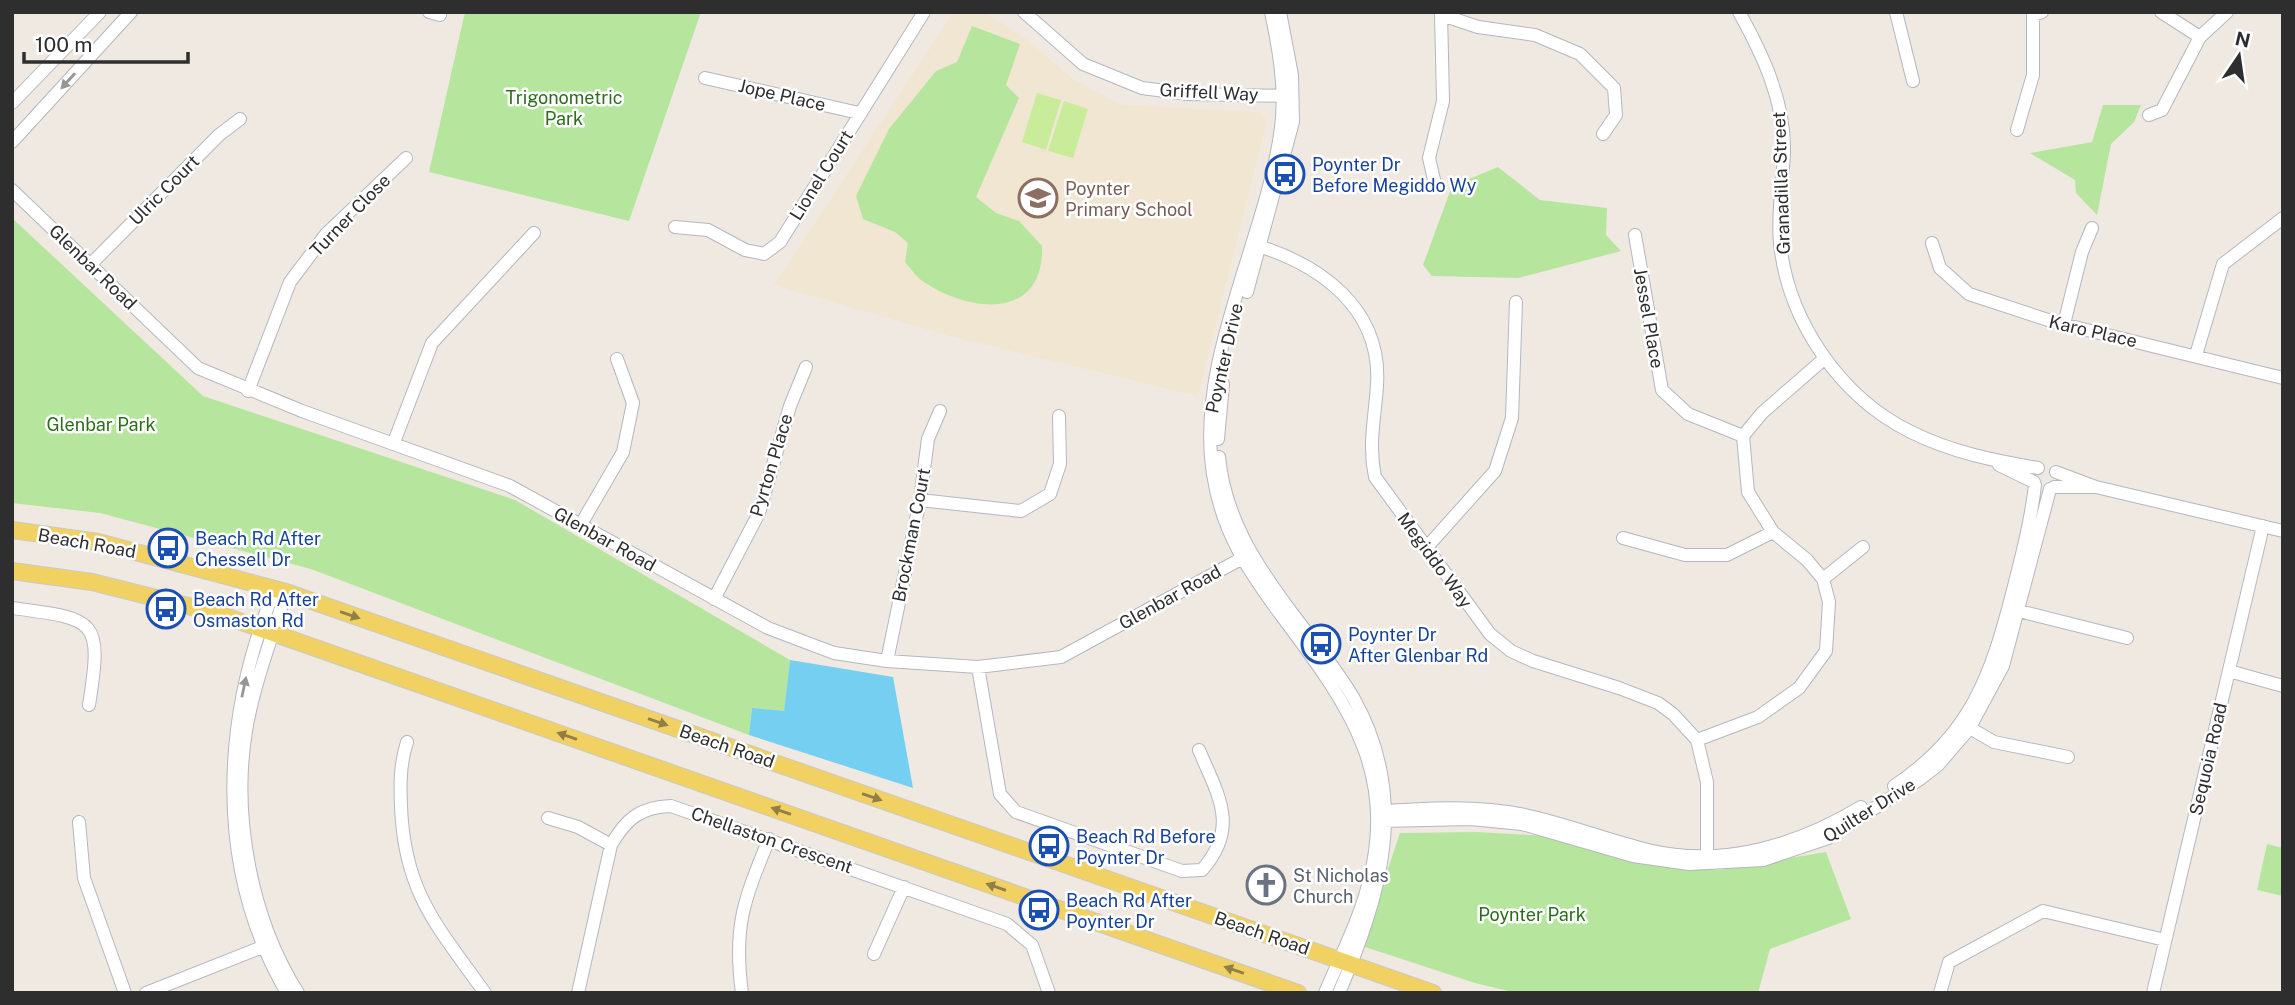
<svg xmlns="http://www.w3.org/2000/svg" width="2295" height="1005" viewBox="0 0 2295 1005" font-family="'Public Sans',sans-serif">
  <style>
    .education { fill: #f0e6d1 }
    .green { fill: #b6e59e }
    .pitch { fill: #c9ec9a }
    .water { fill: #75cff0 }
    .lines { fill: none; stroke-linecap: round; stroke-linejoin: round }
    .minor-casing { stroke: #b4b7c1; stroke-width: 14 }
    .major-casing { stroke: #c9c9c9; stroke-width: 18 }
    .minor { stroke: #fff; stroke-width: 12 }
    .major { stroke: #f2d163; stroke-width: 16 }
    .oneway { fill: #969696 }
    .oneway2 { fill: #908048 }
    .labels { text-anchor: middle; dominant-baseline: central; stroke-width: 5; stroke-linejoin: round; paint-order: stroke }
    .street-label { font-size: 18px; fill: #2e2e2e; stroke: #fff }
    .park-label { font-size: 18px; fill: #2c6e1b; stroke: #fff }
    .transit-label { font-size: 18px; fill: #164399; stroke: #fff; text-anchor: start }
    .education-label { font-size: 18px; fill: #785e54; stroke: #fff; text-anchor: start }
    .worship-label { font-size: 18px; fill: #5b616d; stroke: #fff; text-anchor: start }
  </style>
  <rect width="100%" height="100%" fill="#efe9e1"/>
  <path class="education" d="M954,12H985L1026,39L1074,80L1123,105L1260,112L1267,121L1198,396L954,337L774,285Z"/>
  <path class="green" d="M465,12H701L629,221L429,172Z
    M972,26L1020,44L1006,85L1019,98L976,197L996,213L1019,221L1042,246C1044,321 970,313 924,282C917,278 911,269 905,262L908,243L895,232L863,219L856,196L889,129L936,71L957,62Z
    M2103,105H2141L2134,122L2111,144L2097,215L2076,193L2075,180L2030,153L2092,142Z
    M1498,167L1540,200L1607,208L1606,235L1621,251L1518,278L1432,276L1423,265L1452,186Z
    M12,218L203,396L515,500L790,660L784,712L752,708L749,735L311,569L100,513L12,503Z
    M1476,832L1548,836L1667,866L1719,870L1826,852L1851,919L1770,949L1758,993H1517L1475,983L1362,946L1400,833Z
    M2267,844L2283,848V896L2257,890Z"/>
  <path class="pitch" d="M1037,93L1061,100L1046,150L1022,142Z
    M1064,101L1088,109L1073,158L1048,151Z"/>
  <path class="water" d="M790,660L893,677L913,788L749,735L752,708L784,711Z"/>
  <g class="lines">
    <defs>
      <path id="minor" d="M429,12L440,15
        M1024,12L1083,64L1142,88L1188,94L1290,96
        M1271,12C1279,50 1286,89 1281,128C1266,240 1195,360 1213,474C1222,532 1247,569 1281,615C1353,711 1404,780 1362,905C1352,935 1337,964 1325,993
        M1739,12C1763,55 1785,102 1784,152C1783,182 1777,212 1780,243C1788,321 1840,397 1911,432C1951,452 1995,461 2038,468
        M1896,12L1913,81
        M2161,12L2200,37
        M1442,15L1478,27L1535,35L1580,54L1614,88L1616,115L1603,134
        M705,78L859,113
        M12,103L100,12
        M2149,115L2162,110L2200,37L2227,12
        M2017,130L2033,75V15L2042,12
        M12,142L131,12
        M1435,184L1429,158L1443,101L1441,12
        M12,190L198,368L302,411L510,486L768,628L834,653L887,661L978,667L1061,657L1250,554
        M675,227L708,230L745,250L764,254L780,242L924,12
        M1635,235L1662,390L1688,414L1743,436
        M1932,243L1940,268L1969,294L2054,322L2283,378
        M1252,244C1320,264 1382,308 1377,385C1375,419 1368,443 1375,477L1490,634L1511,651L1533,661L1619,688L1658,703L1673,714L1697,740L1707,782V855
        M90,265L219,135L240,119
        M1247,292L1293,122L1292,75L1280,12
        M2064,324L2082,252L2092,228
        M2196,355L2223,264L2283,218
        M248,391L290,282L326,234L406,158
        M1218,439L1223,384
        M394,442L432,343L534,233
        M1219,457C1225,518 1256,565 1292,613C1313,641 1337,669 1354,699C1410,799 1381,895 1339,993
        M1999,465L2034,482
        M2056,472L2096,487L2283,531
        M2054,487H2096
        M920,500L1021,511L1050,494L1060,464L1059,416
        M580,526L623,452L633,403L617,359
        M1623,538L1685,555H1727L1773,532
        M1427,547L1495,471L1512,418L1516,302
        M1823,579L1863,547
        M275,589C221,719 214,868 287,993
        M286,592C272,638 254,683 246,731C232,816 251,919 298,993
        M714,599L759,513L790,406L806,367
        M12,608C96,619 103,618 89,705
        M2011,609L2127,638
        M887,661L920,500L928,439L940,411
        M978,667L1000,794L1016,812L1182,871L1202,870C1240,827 1218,795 1199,750
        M2229,671L2283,686
        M1963,724L1994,742L2068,757
        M1697,740L1758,717L1799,688L1826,651L1829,602L1823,579L1807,560L1773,532L1748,492L1743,436L1762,413L1825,358
        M407,742C400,764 400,784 401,806C404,892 437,926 485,993
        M1894,786C1971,735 1991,676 2013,590C2022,555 2031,520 2035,485
        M1377,812C1424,808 1479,805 1525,815C1567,824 1607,840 1648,850C1723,868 1798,845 1861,807
        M548,818L578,827L611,845
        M1380,821L1471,819L1522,824L1633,856L1689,864L1763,860L1828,838L1920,779L1938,765L1969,729L2003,666L2050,489
        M79,822L84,878L125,993
        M874,954L904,887
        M146,993L270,944
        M578,993L611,845C626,819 640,807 671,806L1007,924L1032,945L1049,993
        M742,993C733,926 744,900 769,839
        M1940,993L1949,962L2043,911L2165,940
        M2153,993L2263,526"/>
      <path id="major" d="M12,530L98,542L286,592L1433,993
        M12,571L92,582L216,613L1298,993"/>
    </defs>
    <use href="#minor" class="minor-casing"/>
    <use href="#major" class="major-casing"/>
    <use href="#minor" class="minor"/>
    <use href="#major" class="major"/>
  </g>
  <defs><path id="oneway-solid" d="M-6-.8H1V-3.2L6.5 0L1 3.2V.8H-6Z" transform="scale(1.75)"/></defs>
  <g class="oneway">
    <use href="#oneway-solid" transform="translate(68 81) rotate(132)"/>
    <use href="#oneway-solid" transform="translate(244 687) rotate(-78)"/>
  </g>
  <g class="oneway2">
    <use href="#oneway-solid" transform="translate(350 615) rotate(19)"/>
    <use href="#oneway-solid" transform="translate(658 722) rotate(19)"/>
    <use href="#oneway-solid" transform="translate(567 736) rotate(-161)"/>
    <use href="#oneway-solid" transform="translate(872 797) rotate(19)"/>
    <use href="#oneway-solid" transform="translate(781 811) rotate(-161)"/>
    <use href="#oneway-solid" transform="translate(996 887) rotate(-161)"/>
    <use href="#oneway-solid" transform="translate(1234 970) rotate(-161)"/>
  </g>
  <defs>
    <symbol id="bus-ring" viewBox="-11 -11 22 22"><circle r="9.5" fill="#fff" stroke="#1a4fb4" stroke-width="1.5"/><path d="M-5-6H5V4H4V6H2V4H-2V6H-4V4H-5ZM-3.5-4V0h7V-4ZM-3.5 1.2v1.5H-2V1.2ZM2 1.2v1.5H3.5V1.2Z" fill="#1a4fb4"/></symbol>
    <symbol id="school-ring" viewBox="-11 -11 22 22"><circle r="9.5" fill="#fff" stroke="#8d6e63" stroke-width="1.5"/><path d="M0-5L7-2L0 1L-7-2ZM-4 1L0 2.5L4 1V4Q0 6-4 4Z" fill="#8d6e63"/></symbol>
    <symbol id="church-ring" viewBox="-11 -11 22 22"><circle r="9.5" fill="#fff" stroke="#6b7280" stroke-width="1.5"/><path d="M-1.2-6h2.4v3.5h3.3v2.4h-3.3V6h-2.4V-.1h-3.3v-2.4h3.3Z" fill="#6b7280"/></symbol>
  </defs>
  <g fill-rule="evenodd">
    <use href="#bus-ring" x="1263" y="152" width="44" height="44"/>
    <use href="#school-ring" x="1016" y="176" width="44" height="44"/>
    <use href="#bus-ring" x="146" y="526" width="44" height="44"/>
    <use href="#bus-ring" x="144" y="587" width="44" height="44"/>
    <use href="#bus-ring" x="1299" y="622" width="44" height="44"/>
    <use href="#bus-ring" x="1027" y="824" width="44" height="44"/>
    <use href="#church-ring" x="1244" y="863" width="44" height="44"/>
    <use href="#bus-ring" x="1017" y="888" width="44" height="44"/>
  </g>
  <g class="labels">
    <g class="street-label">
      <text transform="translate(1209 92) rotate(3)">Griffell Way</text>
      <text transform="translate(782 95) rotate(13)">Jope Place</text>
      <text transform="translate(821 175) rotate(-58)">Lionel Court</text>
      <text transform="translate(1781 183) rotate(-92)">Granadilla Street</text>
      <text transform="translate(164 190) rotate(-45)">Ulric Court</text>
      <text transform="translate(350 215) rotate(-46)">Turner Close</text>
      <text transform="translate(93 267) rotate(44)">Glenbar Road</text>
      <text transform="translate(1649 318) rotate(80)">Jessel Place</text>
      <text transform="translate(2093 331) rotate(13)">Karo Place</text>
      <text transform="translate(1224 358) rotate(-77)">Poynter Drive</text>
      <text transform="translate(771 465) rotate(-73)">Pyrton Place</text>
      <text transform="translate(911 535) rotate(-79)">Brockman Court</text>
      <text transform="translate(605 539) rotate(29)">Glenbar Road</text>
      <text transform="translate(87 543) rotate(10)">Beach Road</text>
      <text transform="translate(1435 560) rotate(54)">Megiddo Way</text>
      <text transform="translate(1170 597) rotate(-29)">Glenbar Road</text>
      <text transform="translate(727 746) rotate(19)">Beach Road</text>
      <text transform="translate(2208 759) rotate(-77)">Sequoia Road</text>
      <text transform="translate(1869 810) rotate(-32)">Quilter Drive</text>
      <text transform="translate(772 840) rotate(19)">Chellaston Crescent</text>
      <text transform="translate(1262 933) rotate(19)">Beach Road</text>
    </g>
    <g class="park-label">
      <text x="564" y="97">Trigonometric<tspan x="564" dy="21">Park</tspan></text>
      <text x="101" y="424">Glenbar Park</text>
      <text x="1532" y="914">Poynter Park</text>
    </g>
    <g class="transit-label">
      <text x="1312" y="164">Poynter Dr<tspan x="1312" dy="21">Before Megiddo Wy</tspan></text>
      <text x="195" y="538">Beach Rd After<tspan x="195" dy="21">Chessell Dr</tspan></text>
      <text x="193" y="599">Beach Rd After<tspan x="193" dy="21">Osmaston Rd</tspan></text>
      <text x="1348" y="634">Poynter Dr<tspan x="1348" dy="21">After Glenbar Rd</tspan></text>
      <text x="1076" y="836">Beach Rd Before<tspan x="1076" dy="21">Poynter Dr</tspan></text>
      <text x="1066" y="900">Beach Rd After<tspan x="1066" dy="21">Poynter Dr</tspan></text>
    </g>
    <g class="education-label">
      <text x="1065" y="188">Poynter<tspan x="1065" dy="21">Primary School</tspan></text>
    </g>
    <g class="worship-label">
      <text x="1293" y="875">St Nicholas<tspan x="1293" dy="21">Church</tspan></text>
    </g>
  </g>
  <rect width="2295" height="1005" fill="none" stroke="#2e2e2e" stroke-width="28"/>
  <g transform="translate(2239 56) rotate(13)" stroke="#ffffff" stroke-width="5" paint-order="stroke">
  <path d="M0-5L12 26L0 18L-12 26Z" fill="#2e2e2e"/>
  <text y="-10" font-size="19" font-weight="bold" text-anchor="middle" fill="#2e2e2e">N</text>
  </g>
  <path d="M24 52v10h164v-10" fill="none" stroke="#2e2e2e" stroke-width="3.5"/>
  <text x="35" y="52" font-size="21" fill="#2e2e2e" stroke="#ffffff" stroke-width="5" paint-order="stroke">100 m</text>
</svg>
